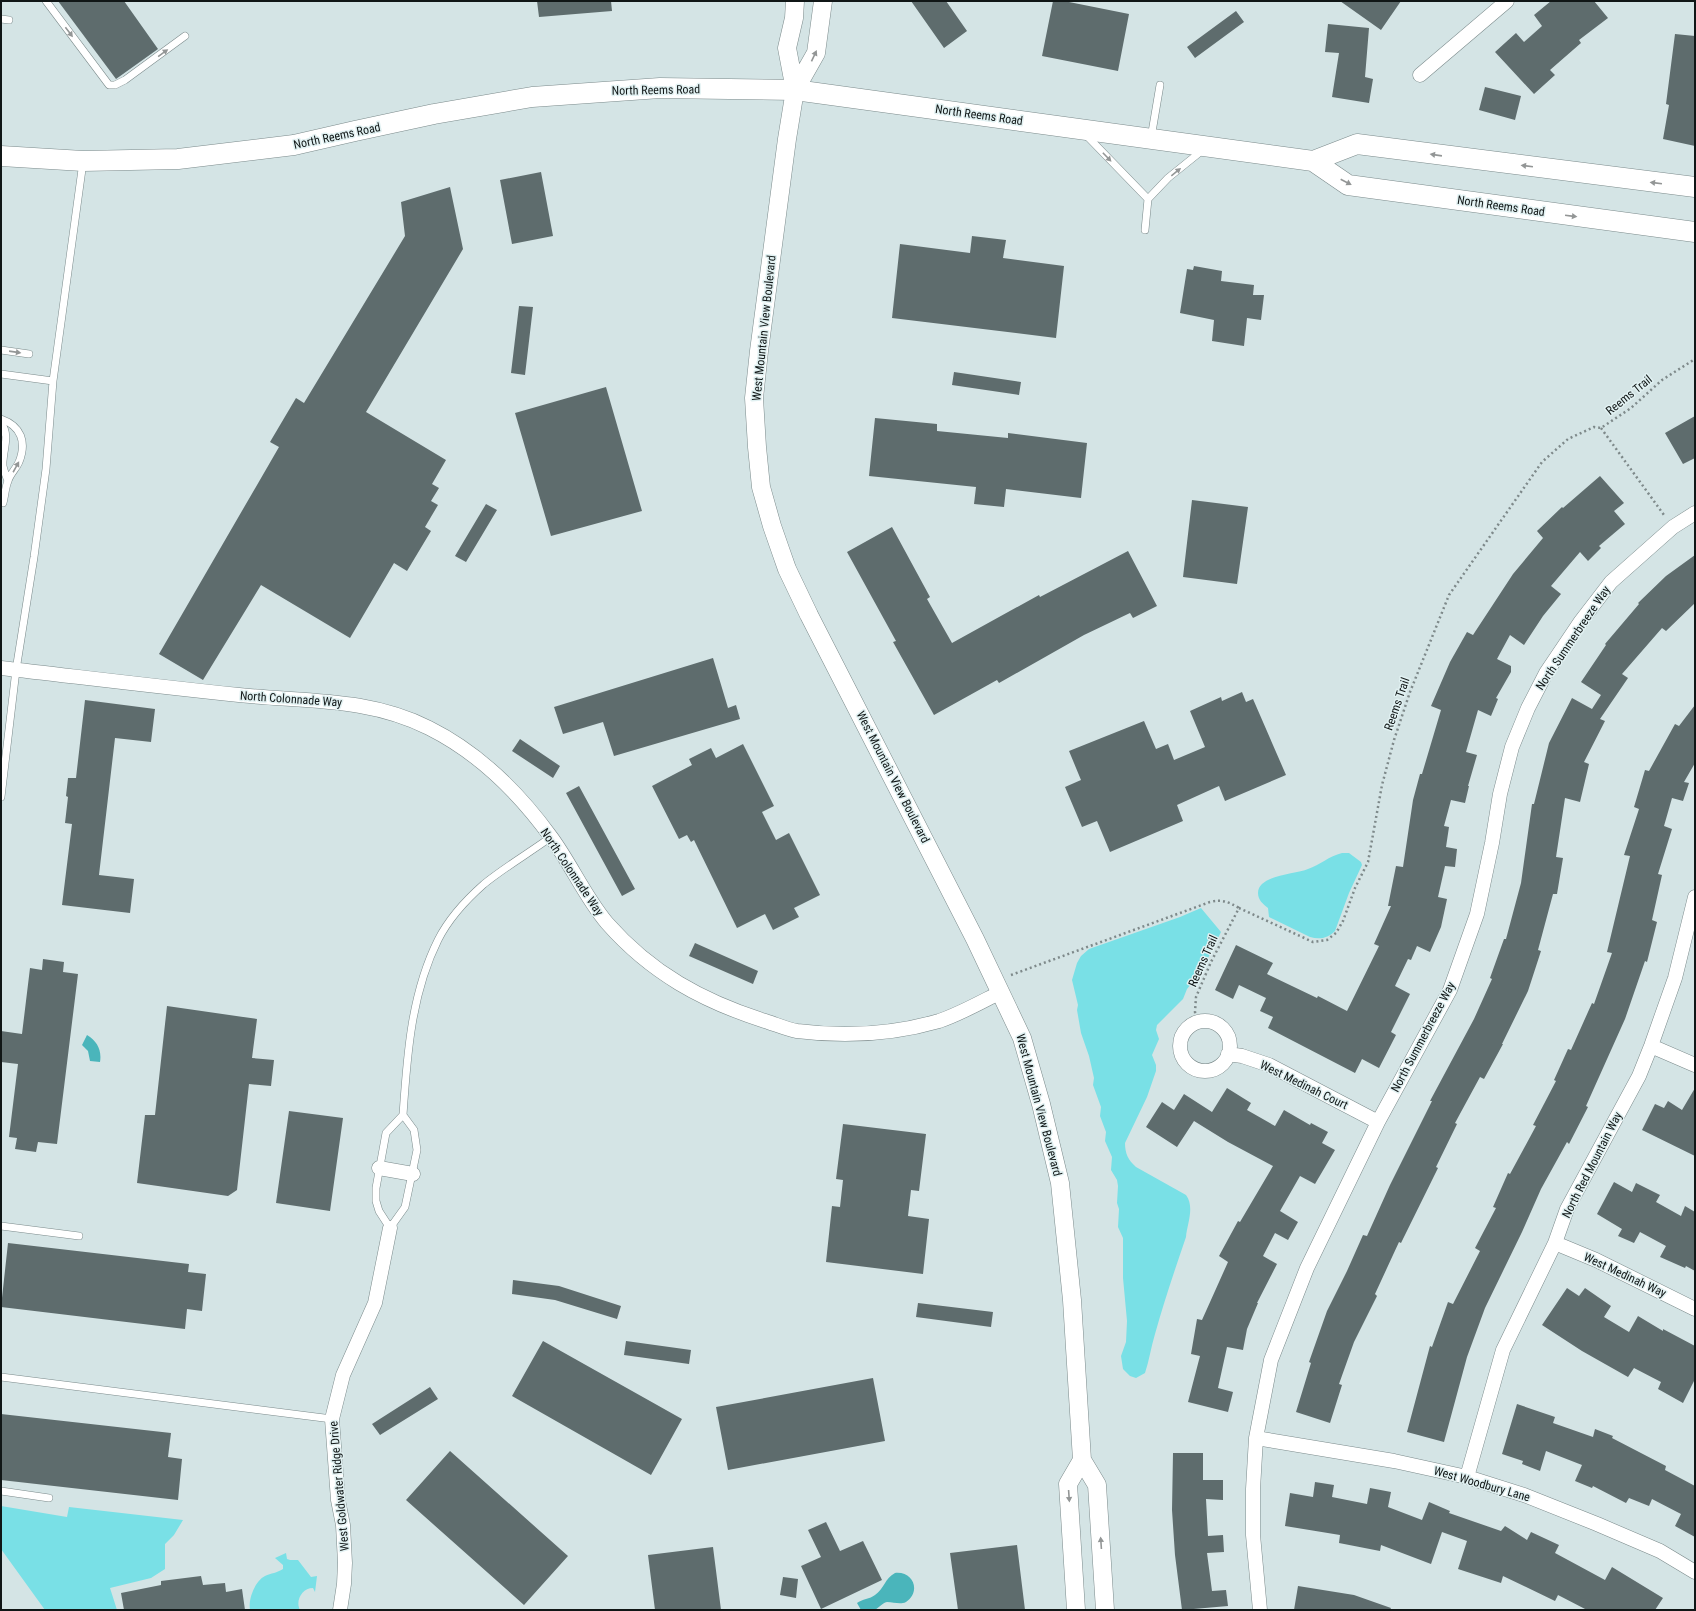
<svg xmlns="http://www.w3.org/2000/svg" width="1696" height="1611" viewBox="0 0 1696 1611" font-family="'Roboto Condensed',sans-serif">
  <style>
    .green { fill: #79e0e6 }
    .water { fill: #4ab5bb }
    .building { fill: #5e6c6d }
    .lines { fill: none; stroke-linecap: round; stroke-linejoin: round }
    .service-casing { stroke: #7b8a8b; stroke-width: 8 }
    .minor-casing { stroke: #7b8a8b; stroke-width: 15 }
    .tertiary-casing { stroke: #7b8a8b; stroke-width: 19 }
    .secondary-casing { stroke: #7b8a8b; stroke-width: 21 }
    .path { stroke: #7e898a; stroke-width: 2.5; stroke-dasharray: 2 3; stroke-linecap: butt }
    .service { stroke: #fff; stroke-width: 7 }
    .minor { stroke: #fff; stroke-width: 14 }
    .tertiary { stroke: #fff; stroke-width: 18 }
    .secondary { stroke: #fff; stroke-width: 20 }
    .oneway { fill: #939696 }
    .labels { text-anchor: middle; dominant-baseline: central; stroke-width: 3; stroke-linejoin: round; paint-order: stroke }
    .street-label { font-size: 12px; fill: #101616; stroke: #e1f1f2 }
  </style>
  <rect width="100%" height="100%" fill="#d4e4e5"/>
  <path class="green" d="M1342,853H1349L1361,862L1362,865L1349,893L1335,931C1328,938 1320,940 1310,937L1269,917L1268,908C1263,904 1258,900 1258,893C1258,875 1296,874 1308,869C1320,865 1329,856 1342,853Z
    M1201,908L1221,932L1203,968L1199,981L1192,983L1187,989L1183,999L1157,1025L1156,1030L1159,1039L1152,1055L1156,1065V1071L1147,1097L1125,1143C1125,1153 1128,1160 1136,1167L1186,1195C1195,1207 1187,1224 1186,1237C1175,1269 1164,1302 1155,1334C1151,1347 1149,1361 1145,1373L1136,1378L1130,1376L1123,1369L1121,1356L1126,1342L1127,1321L1123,1278V1238L1118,1227L1119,1209L1117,1203L1118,1186L1117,1180L1111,1170L1112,1157L1105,1141L1106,1132L1100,1116L1101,1107L1093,1085L1094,1078L1089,1056L1081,1033L1077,1010L1078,1005L1072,980L1077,963L1081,956L1089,949L1180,917Z
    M1,1506L67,1517L69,1507L183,1520L174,1535L165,1544V1569L151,1578L110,1588L117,1610H45L1,1549Z
    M286,1553L287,1559L290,1560H298L311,1577L317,1576L315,1592L313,1588C302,1588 295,1601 300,1610H250C248,1599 255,1581 265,1576C271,1573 277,1573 283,1569V1565L275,1558Z"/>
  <path class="water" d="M87,1035C97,1041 102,1050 100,1062L90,1061L88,1051L82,1045Z
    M895,1573C914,1571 921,1592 906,1602C900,1605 894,1602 887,1602C882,1603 878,1609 874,1610C870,1611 865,1610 861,1610L857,1603C862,1599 870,1599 875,1595C884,1589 885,1578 895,1573Z"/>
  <path class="building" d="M58,1H124L158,49L116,79Z
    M537,1H611L612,11L539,17Z
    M911,1H946L967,31L944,48Z
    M1053,1H1064L1129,14L1118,71L1042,56Z
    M1340,1H1401L1381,30Z
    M1551,1H1594L1608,18L1579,40L1581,43L1550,70L1555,75L1534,94L1495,52L1516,33L1524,42L1542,26L1534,15Z
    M1236,11L1244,22L1195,58L1187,47Z
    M1328,24L1369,28L1365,77L1373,79L1369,103L1332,97L1339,53L1325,52Z
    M1675,34L1695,36V146L1663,139L1669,105L1666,104Z
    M1485,87L1521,96L1515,120L1479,110Z
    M541,172L553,236L512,244L500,180Z
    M450,187L463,249L366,412L446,460L432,484L439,488L431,501L438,505L425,527L431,531L407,571L394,563L350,638L261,585L203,680L159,654L279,447L270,442L296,398L304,403L405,236L401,202Z
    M972,236L1006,240L1003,258L1064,266L1056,338L892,318L900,244L970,253Z
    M1194,266L1222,271L1221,281L1254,285L1253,295H1264L1261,320L1247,318L1244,346L1212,341L1214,320L1180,313L1187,269L1193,270Z
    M519,306L533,307L525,375L511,373Z
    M954,372L1021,382L1019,395L952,385Z
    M606,387L642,511L551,536L515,413Z
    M1695,416V458L1683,464L1665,433Z
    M875,418L937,424V431L1008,438V433L1087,443L1081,498L1006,489L1004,507L974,504L976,487L869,476Z
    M1600,476L1624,503L1614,511L1625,524L1599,546L1601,548L1588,561L1580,552L1551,586L1561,594L1543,616L1524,645L1510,635L1497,659L1511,666V672L1496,698L1498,699L1491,716L1478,710L1466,752L1477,755L1468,786H1469L1465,803L1451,800L1444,826L1449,827L1446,847L1457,849L1455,867L1445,866L1438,897L1447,899L1441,927L1430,952L1417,946L1411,960L1408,959L1395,986L1410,994L1391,1032L1396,1035L1379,1068L1362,1059L1355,1073L1268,1028L1273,1017L1260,1011L1266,998L1239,985L1233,999L1215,990L1236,945L1273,963L1267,974L1317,998L1318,996L1347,1011L1379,946L1374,944L1391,906H1388L1396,866L1403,867L1413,800L1420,774H1422L1441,710L1431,706L1450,662L1467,632L1473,635L1513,574L1543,538L1537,531L1562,507L1563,508Z
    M1192,500L1248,507L1237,584L1183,577Z
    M486,504L497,510L466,562L455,556Z
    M892,527L930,597L927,599L952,643L1039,595L1040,597L1128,551L1157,606L1133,618L1130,613L1084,635L999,683L997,680L934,715L893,642L896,641L847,552Z
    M1695,555V603L1666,631L1662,628L1622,674L1628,678L1600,719L1605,721L1584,762L1589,764L1580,802L1565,798L1556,857L1563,858L1557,894H1553L1538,950L1541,951L1528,991L1502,1044H1503L1484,1079L1480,1077L1455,1123L1457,1124L1436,1167L1438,1168L1401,1243L1399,1242L1375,1294L1377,1296L1354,1342L1339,1384L1342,1385L1330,1423L1296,1412L1311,1363L1309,1362L1327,1311L1347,1271L1363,1235L1367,1236L1390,1185L1432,1101H1430L1474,1019L1492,979L1490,978L1504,939H1506L1521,883L1532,804H1534L1549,743L1572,698L1592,709L1601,695L1581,682L1606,645L1605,644L1639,604L1638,603L1666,576Z
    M713,658L728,708L736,705L740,719L614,756L603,722L563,734L554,707Z
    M1242,692L1246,702L1253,699L1286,775L1225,801L1219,786L1177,805L1183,821L1110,852L1097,821L1082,827L1065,787L1081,780L1069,751L1144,721L1156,749L1168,744L1174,760L1205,747L1190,711L1221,697L1222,701Z
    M85,700L155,709L151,742L115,738L99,875L134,879L130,913L62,905L72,824L65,823L68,797L66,796L68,778H76Z
    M1695,705V763L1684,782L1689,783L1683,801L1672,798L1664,826L1672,829L1658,874L1662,875L1652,920L1657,922L1647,962L1645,961L1625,1019L1586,1106L1588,1107L1569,1144L1567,1142L1541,1189L1522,1232L1485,1308L1467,1357L1444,1442L1407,1432L1430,1346L1432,1347L1448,1302L1453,1304L1480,1251L1475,1248L1496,1208L1493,1207L1508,1173L1510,1174L1536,1126L1533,1125L1556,1081L1554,1080L1568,1049L1571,1050L1592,1003L1594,1004L1612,953L1607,952L1630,856L1624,855L1639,809L1634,807L1645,770L1649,771L1675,724L1679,726Z
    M520,739L560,766L553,778L512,751Z
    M743,744L774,806L762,812L776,840L789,833L820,895L794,908L799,917L773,930L765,914L737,928L694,840L691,842L687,835L679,839L652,786L692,765L689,759L711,748L716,758Z
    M579,786L635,889L622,896L566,793Z
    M695,943L758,971L753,984L689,956Z
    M43,959L64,962L63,972L78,974L57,1144L38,1142L36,1152L15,1149L17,1138L9,1137L18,1064L1,1062V1031L22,1034L30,968L42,970Z
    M167,1006L257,1019L252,1058L274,1060L271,1086L249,1084L237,1190L228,1196L137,1183L145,1115H155Z
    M1227,1088L1251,1103L1247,1110L1275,1126L1284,1110L1310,1125L1311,1123L1328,1132L1322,1143L1335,1150L1315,1184L1300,1176L1280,1211L1298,1222L1288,1240L1275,1233L1263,1256L1277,1264L1257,1303H1258L1247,1329L1243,1350L1227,1347L1218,1388L1233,1392L1228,1412L1188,1402L1200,1356L1191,1354L1197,1319L1202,1320L1228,1262L1219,1256L1238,1221L1240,1222L1273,1166L1228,1142L1194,1121L1177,1147L1146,1127L1162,1102L1174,1110L1184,1094L1212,1112Z
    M1695,1088V1156L1642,1130L1655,1104L1664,1108L1668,1101L1682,1110Z
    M289,1111L343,1118L330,1211L276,1203Z
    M843,1124L926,1134L919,1191L911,1190L908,1216L929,1219L923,1274L826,1262L832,1206L840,1207L843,1180L836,1179Z
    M1614,1182L1632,1192L1636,1183L1660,1195L1656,1202L1681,1216L1685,1206L1695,1212V1271L1686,1266L1685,1268L1660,1257L1666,1246L1640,1232L1634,1243L1618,1236L1622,1229L1597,1214Z
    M8,1243L189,1264L188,1272L206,1274L202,1311L187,1309L185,1329L1,1307Z
    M513,1280L559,1286L621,1306L617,1319L555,1300L512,1294Z
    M1567,1288L1579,1296L1585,1288L1611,1306L1604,1317L1629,1332L1638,1316L1663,1331V1329L1695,1346V1379L1683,1403L1658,1389L1661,1382L1634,1368L1628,1377L1582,1351L1542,1325Z
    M918,1303L993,1312L991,1327L916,1317Z
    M543,1341L682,1419L651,1475L512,1396Z
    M626,1341L691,1350L689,1364L624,1355Z
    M873,1378L885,1441L728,1470L716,1407Z
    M430,1387L438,1399L380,1435L372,1424Z
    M1517,1404L1555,1417L1553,1423L1593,1437L1595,1429L1613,1436L1612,1438L1666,1466L1665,1470L1695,1486V1537L1675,1526L1681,1514L1652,1499L1649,1506L1629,1498L1626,1503L1593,1486L1592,1488L1575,1481L1582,1465L1546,1451L1540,1471L1522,1464L1523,1461L1502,1454Z
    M1,1414L171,1433L168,1457L182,1459L178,1500L1,1480Z
    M450,1451L568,1556L524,1605L406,1500Z
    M1173,1453H1203V1480H1223V1500L1206,1499L1208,1536L1223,1535L1224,1552L1207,1553L1212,1591L1226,1590L1228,1606L1182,1610L1175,1555L1172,1510Z
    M1315,1482L1334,1485L1332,1497L1367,1504L1370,1488L1391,1492L1388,1507L1422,1520L1429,1502L1450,1511L1449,1513L1501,1531L1505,1526L1527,1540L1531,1532L1559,1545L1555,1553L1605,1580L1612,1567L1663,1598L1655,1610H1587L1558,1595L1555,1601L1503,1576L1501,1583L1458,1569L1467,1541L1442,1532L1431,1564L1381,1545L1380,1551L1339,1543L1340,1535L1285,1526L1290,1493L1313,1497Z
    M826,1522L840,1551L863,1541L882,1580L821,1609L801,1566L821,1557L808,1530Z
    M1017,1545L1025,1610H958L950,1553Z
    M713,1547L721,1610H655L648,1555Z
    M201,1576L203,1585L225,1583L226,1592L242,1589L245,1610H124L121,1593L161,1585V1581Z
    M783,1577L798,1579L796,1598L780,1595Z
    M1298,1586L1354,1595L1391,1608L1390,1610H1294Z"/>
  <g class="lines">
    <defs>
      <path id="service" d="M46,1L109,85H115L125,80L185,36
        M1,19L9,20
        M1086,135L1148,199
        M1151,138L1160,85
        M1145,230L1148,199L1168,178L1204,149
        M1,350L29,354
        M1,374L53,381
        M1,419C21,426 27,442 19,462C16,469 10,474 8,481C5,488 5,496 3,503
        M1,423C11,436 2,451 3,466C4,471 6,476 8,481
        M1,797L16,670L34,557L46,469L53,381L83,162
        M403,1115C407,1056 411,994 438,940C448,920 467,899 484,884C505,867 529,853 551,837
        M403,1115L414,1130L417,1150L405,1207L390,1228L379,1211L376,1201V1188L386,1133Z
        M1,1226L79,1236
        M1,1377L332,1419
        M1,1491L49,1498"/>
      <path id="minor" d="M1420,75L1507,1
        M1,668C80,677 160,687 239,695C304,702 368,697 429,728C477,752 519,793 551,837C571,864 585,897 607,923C651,973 702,1001 765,1021C775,1024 786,1029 797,1031C844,1037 894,1034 939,1021C960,1014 981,1002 1001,992
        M1180 1046a25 25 0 1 1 50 0a25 25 0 1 1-50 0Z
        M1651,1046L1695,1065
        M1228,1054L1242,1056L1269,1065L1378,1122
        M379,1168L413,1174
        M1555,1243L1596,1260L1695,1309
        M1256,1438L1394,1461L1467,1477L1524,1495L1597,1524L1660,1551L1695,1572
        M1467,1477L1503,1350L1555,1243L1567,1209L1639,1076L1651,1046L1675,978L1695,897
        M340,1610L344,1584L345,1563L343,1525L338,1500L332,1419L343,1375L375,1303L390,1228
        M1260,1610L1253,1535V1489L1256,1438L1271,1360L1307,1268L1378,1122L1450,990L1477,914L1492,843L1500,794L1512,747L1528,708L1546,673L1581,621L1611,582L1673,527L1695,513"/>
      <path id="tertiary" d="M823,1L816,53L795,90L787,139L759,351L754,398L757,447L761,487L772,526L780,549L787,569L809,615L975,939L1022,1038L1041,1104L1060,1183L1072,1300L1082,1460L1097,1485L1105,1610
        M795,90L787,48L794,18L795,1
        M1076,1610L1068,1484L1082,1460"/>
      <path id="secondary" d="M1,156L83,161L178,159L294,145L355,131L434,114L532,97L660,88L795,90L1313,161L1348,185L1695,232
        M1313,161L1357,144L1695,187"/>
    </defs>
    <use href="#service" class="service-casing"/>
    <use href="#minor" class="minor-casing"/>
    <use href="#tertiary" class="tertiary-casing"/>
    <use href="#secondary" class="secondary-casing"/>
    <path class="path" d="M1601,428L1664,515
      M1011,975L1210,902C1222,899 1229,902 1239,908
      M1197,1023L1195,1012L1196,997L1211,962L1239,908L1313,942L1327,940L1336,933L1343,921L1355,888L1368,862L1382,785L1394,740L1410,692L1449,595L1542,462L1568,439L1594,427L1601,428L1631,408L1662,380L1695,359"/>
    <use href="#service" class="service"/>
    <use href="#minor" class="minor"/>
    <use href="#tertiary" class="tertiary"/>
    <use href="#secondary" class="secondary"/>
  </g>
  <defs><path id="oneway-solid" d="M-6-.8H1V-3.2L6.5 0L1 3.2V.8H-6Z"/></defs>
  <g class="oneway">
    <use href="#oneway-solid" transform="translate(69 32) rotate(53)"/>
    <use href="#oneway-solid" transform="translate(163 53) rotate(-36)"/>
    <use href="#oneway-solid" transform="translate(814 56) rotate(-65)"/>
    <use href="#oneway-solid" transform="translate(1436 155) rotate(-172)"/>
    <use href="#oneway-solid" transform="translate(1107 157) rotate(46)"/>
    <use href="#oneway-solid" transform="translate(1527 166) rotate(-173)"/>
    <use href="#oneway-solid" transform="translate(1176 172) rotate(-39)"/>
    <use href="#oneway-solid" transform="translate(1346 182) rotate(27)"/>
    <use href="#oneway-solid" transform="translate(1656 183) rotate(-173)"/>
    <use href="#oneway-solid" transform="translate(1571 216) rotate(7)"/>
    <use href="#oneway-solid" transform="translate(15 352) rotate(8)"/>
    <use href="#oneway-solid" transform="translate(16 467) rotate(-61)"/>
    <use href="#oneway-solid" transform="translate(1069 1496) rotate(86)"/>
    <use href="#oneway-solid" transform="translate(1101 1543) rotate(-94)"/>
  </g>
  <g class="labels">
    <g class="street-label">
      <text transform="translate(656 90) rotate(-1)">North Reems Road</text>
      <text transform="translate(979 115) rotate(8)">North Reems Road</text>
      <text transform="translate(337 136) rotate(-12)">North Reems Road</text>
      <text transform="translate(1501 206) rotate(8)">North Reems Road</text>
      <text transform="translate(764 328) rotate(-84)">West Mountain View Boulevard</text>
      <text transform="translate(1629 395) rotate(-39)">Reems Trail</text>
      <text transform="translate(1573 638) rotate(-56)">North Summerbreeze Way</text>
      <text transform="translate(291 699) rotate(4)">North Colonnade Way</text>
      <text transform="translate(1397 704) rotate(-71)">Reems Trail</text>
      <text transform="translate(893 777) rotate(63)">West Mountain View Boulevard</text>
      <text transform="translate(572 872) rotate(56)">North Colonnade Way</text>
      <text transform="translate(1203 961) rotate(-66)">Reems Trail</text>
      <text transform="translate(1423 1037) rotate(-62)">North Summerbreeze Way</text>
      <text transform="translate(1304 1085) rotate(26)">West Medinah Court</text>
      <text transform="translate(1039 1105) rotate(75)">West Mountain View Boulevard</text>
      <text transform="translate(1592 1165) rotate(-63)">North Red Mountain Way</text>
      <text transform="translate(1625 1275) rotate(25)">West Medinah Way</text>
      <text transform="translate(1482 1484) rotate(16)">West Woodbury Lane</text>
      <text transform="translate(339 1486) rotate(-95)">West Goldwater Ridge Drive</text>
    </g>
  </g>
  <rect width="1696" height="1611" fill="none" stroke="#101616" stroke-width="4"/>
</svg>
